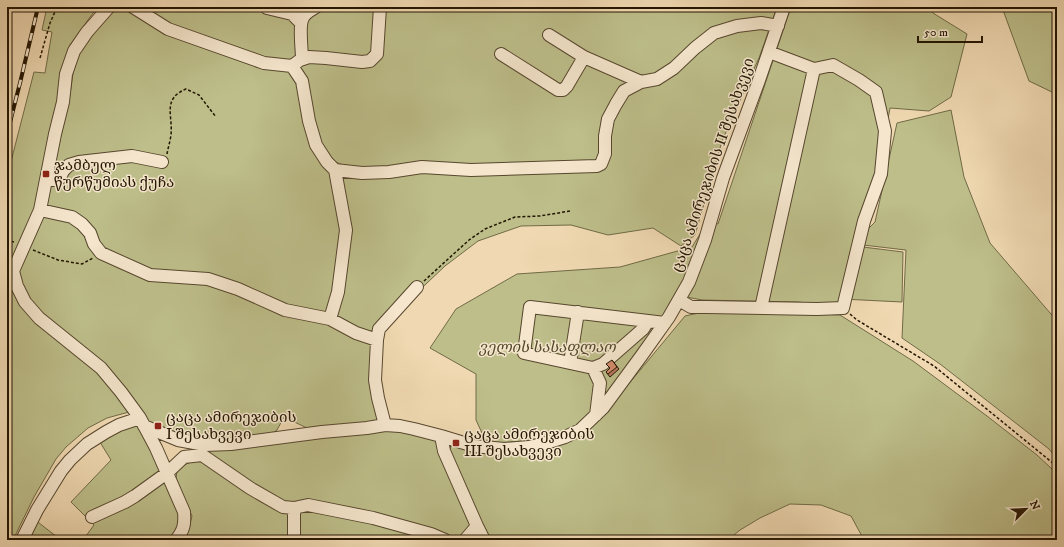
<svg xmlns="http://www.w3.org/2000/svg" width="1064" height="547" viewBox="0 0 1064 547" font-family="'IM FELL DW Pica','Noto Serif Georgian',serif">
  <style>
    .green { fill: #bdbe8a; stroke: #706a46 }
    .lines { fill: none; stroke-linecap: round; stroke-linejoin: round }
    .minor-casing { stroke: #57472e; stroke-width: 14 }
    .path { stroke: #241602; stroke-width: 1.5; stroke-dasharray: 3 2; stroke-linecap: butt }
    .minor { stroke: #f5e6cd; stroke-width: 12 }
    .rail-casing { stroke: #241602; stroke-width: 4 }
    .rail { stroke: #f5e6cd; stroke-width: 2.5; stroke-dasharray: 8; stroke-linecap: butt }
    .wall { fill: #b6785d; stroke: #241602 }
    .building { fill: #d48b6c; stroke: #241602 }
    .poi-dot { fill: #8f2418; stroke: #f5e6cd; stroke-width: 1.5 }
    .labels { text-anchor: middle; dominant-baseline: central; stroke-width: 3; stroke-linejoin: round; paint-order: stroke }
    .poi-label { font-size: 15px; fill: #241602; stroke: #f5e6cd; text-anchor: start }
    .street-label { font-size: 15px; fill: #241602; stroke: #f5e6cd }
    .park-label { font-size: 15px; font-style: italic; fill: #52482b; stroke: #f5e6cd }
  </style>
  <rect width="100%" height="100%" fill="#f0d9b2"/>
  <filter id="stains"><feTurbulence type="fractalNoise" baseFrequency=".005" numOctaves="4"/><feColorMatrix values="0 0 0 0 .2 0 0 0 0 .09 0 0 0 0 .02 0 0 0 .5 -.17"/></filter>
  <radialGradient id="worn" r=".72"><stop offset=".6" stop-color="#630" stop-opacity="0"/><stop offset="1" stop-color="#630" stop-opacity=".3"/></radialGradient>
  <path class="green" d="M47,7H101L93,13L70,45L33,215L10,265L15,291L113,386L129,412L107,418L88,428L66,447L56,459L34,497L13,540H7V177L34,72L45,73L52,32L42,30Z
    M114,7H126L166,32L291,71L297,80L315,153L331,175L344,228L335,288L327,315L288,306L203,275L152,271L102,247L92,227L86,219L67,212L45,207L70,95L73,73L78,57L85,43Z
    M140,7H377L374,50L370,56L288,63L263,60L171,26Z
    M383,7H777L759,58L722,141L695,235L681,246L653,228L608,235L571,225L521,226L478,241L445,266L374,333L369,334L337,318L336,313L344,271L338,175L383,170L343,165L333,161L322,149L300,67L301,63L372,62Z
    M791,7H930L933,13L967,34L951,97L929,111L890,108L878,172L855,246L903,252L902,302L842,299L840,307L798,302L702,300L676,295L657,330L585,422L561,433L536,440L487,444L476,420V374L430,348L456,309L517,274L620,267L692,247L708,221L718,224Z
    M1001,7H1057V92L1054,93L1029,81L1003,10Z
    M951,110L964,177L990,243L1057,321V459L1049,449L940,364L902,338L906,250L863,245L869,228L875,222L897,123Z
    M43,213L75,221L91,244L148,277L201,281L328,322L369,341L373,346L379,420L322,430L307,428L284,417L277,430L270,435L228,440L186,439L155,427L145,419L48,321L31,302L22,286L18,265Z
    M735,310L840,315L913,361L987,416L1037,455L1052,469L1057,475V540H864L851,516L821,505L790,504L760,518L740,530L728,540H488L449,455L451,445L491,452L550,447L617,398L685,316L703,312Z
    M136,420L162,472L126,499L86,517L71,502L111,460L95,434Z
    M393,428L437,438L473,522L461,539L454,540L438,534L278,503L209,456V450Z
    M201,460L286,513L308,507L436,540H181L189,528L192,516L176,479L177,471L182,466L193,461Z
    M165,476L182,512V525L172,540H83L94,525L89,520L129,507Z
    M30,516L61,540H19Z"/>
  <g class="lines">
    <defs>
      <path id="minor" d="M109,7L87,32L74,51L66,74L63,102L55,134L40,210L13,271L17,286L25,302L39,318L101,368L121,392L140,418L156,448L184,512C185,524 184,530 176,540
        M133,7L168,29L264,63L292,66L302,81L309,121L316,145L327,162L335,170L346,230L338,292L330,319
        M267,8L292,14L301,23
        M549,35L584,57L641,82
        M501,54L558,90H563L567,86L584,57
        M302,59C302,49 299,29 302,20C304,13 311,10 316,7
        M292,66L300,60L309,57L326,58L362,62L370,61L377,54L380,7
        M335,170L362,173L389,172L422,167L471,170L597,166L601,164L605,154V136L608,119L616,104L624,91L641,82L657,79L674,68L695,48L714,33L737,26L761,23L778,26
        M46,180H55L60,178L63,171L69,165L79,162L132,156L162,162
        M40,210L72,217L82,224L90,233L94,244L101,253L150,275L208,279L238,289L285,310L330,319L356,333L377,340
        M679,300L691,307H707L817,309L843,308L864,221L881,174L885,131L876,92L859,80L833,65L814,69L769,52
        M761,308L814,69
        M570,363L578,312
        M593,368L603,364L643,329L648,321
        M596,415L600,383L593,368L524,353L530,307L665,323
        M385,425L378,398L375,380L377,340L379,329L417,287
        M144,426L178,440L205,445L231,444L322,432L367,428L385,425L400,426L414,429L441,436L474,446L504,449L529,447L546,443L565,437L580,430L603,408L642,355L669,317L689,282L705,240L723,178L758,83L784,7
        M441,436L444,451L477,526L465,540
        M294,508V538
        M92,517L125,502L135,496L167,473L184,457L202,455L250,488L283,507L294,508L308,505L373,518L431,534L445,540
        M477,526L484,540
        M22,540L37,510L61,471L70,460L87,444L106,432L119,425L140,418"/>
    </defs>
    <use href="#minor" class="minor-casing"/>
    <path class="path" d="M40,58L50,23L57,7
      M167,154C168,148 170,142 171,135C173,115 162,99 186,89L199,95L216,117
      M7,240L14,242
      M33,250L58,260L82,264L93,258
      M424,281L469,240L485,229L515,217L540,216L570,211
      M850,314L857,320L934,366L1054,464L1057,467"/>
    <use href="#minor" class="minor"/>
    <defs>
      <path id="rail" d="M7,134L20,83L38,7"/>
    </defs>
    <use href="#rail" class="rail-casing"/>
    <use href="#rail" class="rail"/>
  </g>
  <path class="wall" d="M612,360L619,369L610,377L606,372L610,368Z"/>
  <path class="building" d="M612,360L617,367L608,374L606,372L610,368L606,364Z"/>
  <g class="poi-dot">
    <rect x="42" y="170" width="8" height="8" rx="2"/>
    <rect x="154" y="422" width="8" height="8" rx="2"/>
    <rect x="452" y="439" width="8" height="8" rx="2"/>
  </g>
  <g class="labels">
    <g class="poi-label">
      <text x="54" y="165">ჯამბულ<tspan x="54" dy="17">წურწუმიას ქუჩა</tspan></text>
      <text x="166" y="417">ცაცა ამირეჯიბის<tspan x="166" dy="17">I შესახვევი</tspan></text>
      <text x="464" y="434">ცაცა ამირეჯიბის<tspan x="464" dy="17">III შესახვევი</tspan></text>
    </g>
    <g class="street-label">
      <text transform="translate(713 165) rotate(-71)">ცაცა ამირეჯიბის II შესახვევი</text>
    </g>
    <g class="park-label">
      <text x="547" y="347">ველის სასაფლაო</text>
    </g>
  </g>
  <rect width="1064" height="547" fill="none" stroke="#f0d9b2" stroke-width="24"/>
  <rect x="8" y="8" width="1048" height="531" fill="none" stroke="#241602" stroke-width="2"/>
  <rect x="12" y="12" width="1040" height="523" fill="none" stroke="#241602"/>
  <g transform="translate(1026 509) rotate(66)" stroke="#f5e6cd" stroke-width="3" paint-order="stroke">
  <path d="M0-3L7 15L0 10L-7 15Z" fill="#241602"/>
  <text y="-6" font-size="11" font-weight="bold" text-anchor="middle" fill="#241602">N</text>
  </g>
  <path d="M918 36v6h64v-6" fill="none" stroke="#241602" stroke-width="2"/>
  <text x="924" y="36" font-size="12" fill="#241602" stroke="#f5e6cd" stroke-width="3" paint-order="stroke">50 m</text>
  <rect width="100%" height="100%" filter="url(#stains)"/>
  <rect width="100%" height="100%" fill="url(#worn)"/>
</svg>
